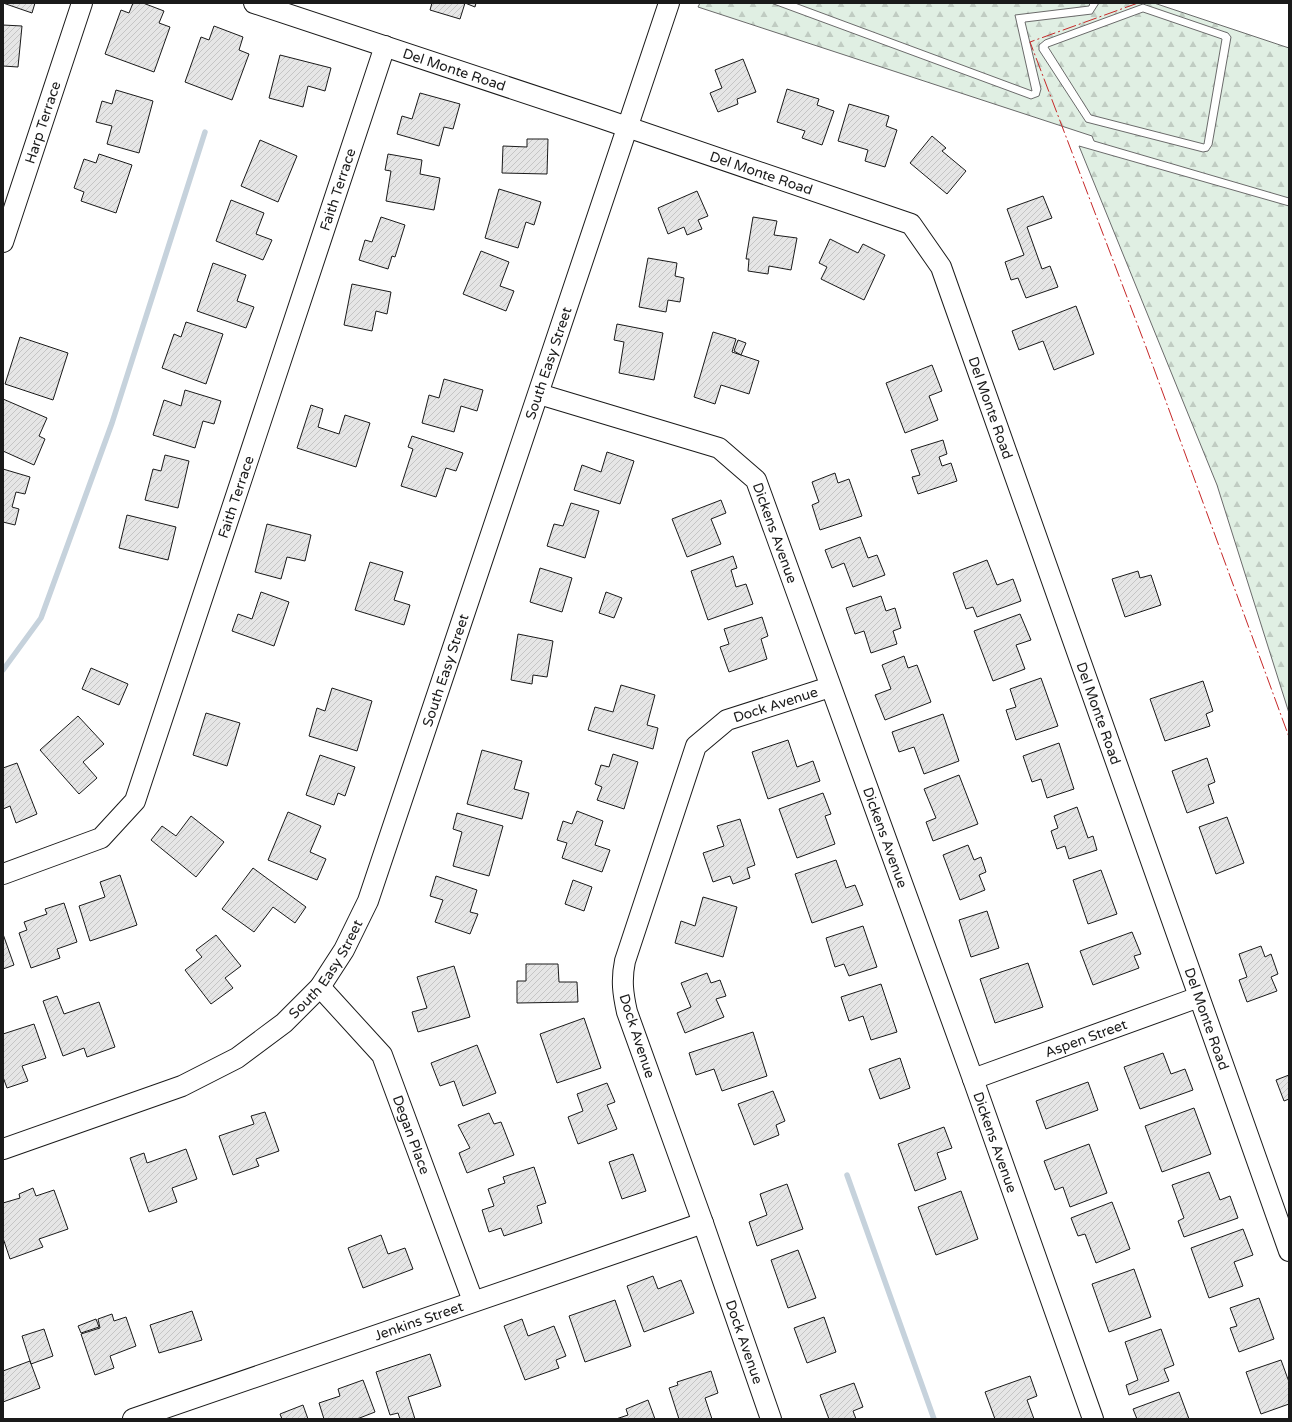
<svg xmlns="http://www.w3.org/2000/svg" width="1292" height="1422" viewBox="0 0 1292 1422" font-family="'Varela Round',sans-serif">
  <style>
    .forest { fill: url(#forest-firs); stroke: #6a6a6a; fill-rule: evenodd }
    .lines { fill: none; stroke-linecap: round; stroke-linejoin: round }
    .stream { stroke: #c6d2dc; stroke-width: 5.5 }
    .building { fill: url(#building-hatch); stroke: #1a1a1a }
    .minor-casing { stroke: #1a1a1a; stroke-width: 22 }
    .minor { stroke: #fff; stroke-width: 20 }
    .power { stroke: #c62828; stroke-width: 1; stroke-dasharray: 14 3 2 3; stroke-linecap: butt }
    .labels { text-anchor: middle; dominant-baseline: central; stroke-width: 3; stroke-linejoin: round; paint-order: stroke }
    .street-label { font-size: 14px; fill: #1a1a1a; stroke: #fff }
  </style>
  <defs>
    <pattern id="forest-firs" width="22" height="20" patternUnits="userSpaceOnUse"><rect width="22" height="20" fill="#e0efe3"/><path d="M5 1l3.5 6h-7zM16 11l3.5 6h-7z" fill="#c0ccc2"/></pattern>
    <pattern id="building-hatch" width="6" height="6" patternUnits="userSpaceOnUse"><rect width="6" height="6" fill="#e6e6e6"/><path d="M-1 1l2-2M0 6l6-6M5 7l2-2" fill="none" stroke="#c5c5c5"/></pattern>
  </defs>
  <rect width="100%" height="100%" fill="#fff"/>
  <path class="forest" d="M700,3H771L1031,99L1039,96L1041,89L1025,22L1092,14L1099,3H1154L1289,48V198L1094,141L1092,136L698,7ZM1143,4L1228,33L1231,37L1212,145L1208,151L1203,152L1086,122L1039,50V45L1045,40Z
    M795,3H1090L1089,6L1015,15L1032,91Z
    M1143,12L1222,39L1204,144L1091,115L1048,47Z
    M1079,146L1289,206V713L1217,485Z"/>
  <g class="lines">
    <path class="stream" d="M3,670L41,618L112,423L205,132
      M847,1175L934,1419"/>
  </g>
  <path class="building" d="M3,3H35L32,13Z
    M133,3H143L164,11L159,23L170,27L154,72L105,54L121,10L129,13Z
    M432,3H476L475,7L465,3L460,19L430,10Z
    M3,25L22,26L18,67L3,66Z
    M214,26L243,37L239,50L249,54L232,100L185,82L201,37L209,40Z
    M280,55L331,68L325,91L308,86L303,107L269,98Z
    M743,59L756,92L737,99L738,104L718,112L710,93L722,88L715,70Z
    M787,89L819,99L817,105L834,111L822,145L802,138L805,131L777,122Z
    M116,90L153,101L139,153L107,144L112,126L96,122L102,101L112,104Z
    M420,93L460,104L453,129L444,127L439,146L397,134L402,116L412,119Z
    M849,104L889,116L886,126L897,130L885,167L865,161L868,150L838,141Z
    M932,136L946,148L942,151L966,171L947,194L910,163Z
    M527,139H548L547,174L502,173L503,146L527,147Z
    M260,140L297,156L278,202L241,186Z
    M99,154L132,165L116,213L81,201L84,192L74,188L84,159L96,163Z
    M388,154L422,160L420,174L440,178L434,210L386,201L391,171L385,170Z
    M499,189L541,202L534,225L526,222L518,248L485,238Z
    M697,191L708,216L698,220L702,229L687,235L684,227L668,234L658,208Z
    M1043,196L1052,218L1027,227L1042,269L1050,266L1058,287L1026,298L1018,278L1011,280L1005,262L1024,255L1007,209Z
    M231,200L264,213L256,234L272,240L263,260L216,241Z
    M381,217L405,225L395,257L392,256L388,269L359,260L365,240L372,242Z
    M753,217L777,221L774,235L797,238L791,270L769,266L768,274L748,271L749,259H746Z
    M830,239L858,253L863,244L885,255L864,300L821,279L827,267L819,263Z
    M481,251L509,262L500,286L514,291L506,311L463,294Z
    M648,258L677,263L675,276L684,278L680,302L668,300L666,312L639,307Z
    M213,263L246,275L237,301L254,307L246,328L197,311Z
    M352,284L391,292L387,314L376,311L372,331L344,325Z
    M1076,306L1094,354L1054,370L1043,341L1019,350L1012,331Z
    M186,322L223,334L206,384L162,368L174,334L181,337Z
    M617,324L663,333L654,380L619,373L624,342L614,340Z
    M713,332L736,339L732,352L759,361L749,394L721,385L715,404L694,397Z
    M20,337L68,353L53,400L5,384Z
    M738,340L746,343L741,355L734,351Z
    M932,365L942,391L929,396L938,420L905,433L886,383Z
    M444,379L483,390L477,411L461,406L454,432L422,423L429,395L439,398Z
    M185,390L221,401L214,424L203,421L195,448L153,435L164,400L181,406Z
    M3,399L47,418L39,436L45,439L34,465L3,451Z
    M311,405L323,409L318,427L339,434L345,415L370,423L356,467L297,448Z
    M412,436L463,453L456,471L446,468L436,497L401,486L413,449L408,447Z
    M943,440L947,454L939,457L942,466L951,463L957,481L918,494L912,477L920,475L911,450Z
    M607,452L634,461L620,504L574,490L582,465L601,472Z
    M165,455L189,461L178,508L145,500L153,469L161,471Z
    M3,469L30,477L25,494L16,492L12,507L19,509L15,525L3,522Z
    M835,473L838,483L849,479L862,516L820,530L812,505L819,502L812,482Z
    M721,500L726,513L711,519L721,544L687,557L672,519Z
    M571,503L599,511L585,558L547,546L554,524L563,526Z
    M127,515L176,527L168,560L119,548Z
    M267,524L311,535L305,561L287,557L281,579L255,572Z
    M860,537L868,558L877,555L885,575L853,587L844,563L832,568L825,550Z
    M733,556L737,568L731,570L736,587L746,584L753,604L708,620L691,571Z
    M987,560L997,585L1013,579L1021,601L977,617L973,607L966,609L953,573Z
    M370,562L403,572L394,600L410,605L404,625L355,610Z
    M540,568L572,578L562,612L530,602Z
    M1138,571L1140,578L1151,575L1161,605L1125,617L1112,579Z
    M261,592L289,602L274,646L232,631L238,614L252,619Z
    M606,592L622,598L614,618L599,613Z
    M881,596L886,611L895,608L901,628L893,631L897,644L871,653L864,631L855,634L846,608Z
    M1020,614L1031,640L1016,645L1025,669L993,681L974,631Z
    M762,617L768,636L761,639L767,659L729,672L720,647L729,644L724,629Z
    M518,634L553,641L547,677L533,675L532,684L511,680Z
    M904,656L908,668L917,665L931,702L885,720L875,695L891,689L882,665Z
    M91,668L128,684L119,705L82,689Z
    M1041,678L1058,726L1016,740L1006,710L1016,707L1010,689Z
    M1203,681L1213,711L1206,714L1210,726L1165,741L1150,699Z
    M621,685L655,695L647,725L658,728L653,749L588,730L595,707L613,712Z
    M332,688L372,701L357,751L309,736L317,708L325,711Z
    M206,713L240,723L227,766L193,755Z
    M943,714L959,761L924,774L914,747L899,752L892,732Z
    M78,716L104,744L83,762L97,778L79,794L40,750Z
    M788,740L797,767L813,761L820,781L768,799L752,752Z
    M1059,743L1074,789L1047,798L1041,779L1032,782L1023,756Z
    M482,750L522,761L514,789L529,793L522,819L467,804Z
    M613,754L638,762L624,809L597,800L602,787L595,784L601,765L609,767Z
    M320,755L355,767L345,796L338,793L334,805L306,795Z
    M1207,758L1215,782L1208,785L1214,803L1187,813L1172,771Z
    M17,763L37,814L16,823L10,806L3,809V768Z
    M959,775L978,824L933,841L926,822L936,818L924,789Z
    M823,793L831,814L825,816L835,844L797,858L779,809Z
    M1077,807L1088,838L1093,836L1097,850L1069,859L1065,846L1057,849L1051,831L1058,828L1054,816Z
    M577,811L603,821L595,845L610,850L602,872L562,858L567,843L557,840L563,821L572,824Z
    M288,812L321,826L310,852L326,859L317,880L268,860Z
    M457,813L503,826L489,876L453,866L462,832L453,829Z
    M191,816L224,842L196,877L151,840L162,826L176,836Z
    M1227,817L1244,863L1216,874L1199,827Z
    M740,819L755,865L747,868L750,878L733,884L730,876L713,882L703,853L724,846L717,826Z
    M968,845L974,860L981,857L986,872L979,875L985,890L960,900L943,855Z
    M836,860L846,888L855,885L863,905L812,923L795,874Z
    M253,868L306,907L295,923L273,907L254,932L222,909Z
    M1101,870L1117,914L1088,924L1073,880Z
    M120,875L137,925L90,941L79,906L105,897L100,882Z
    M436,876L477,890L470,912L478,914L470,934L435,922L443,900L430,896Z
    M573,880L592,887L584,911L565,904Z
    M703,897L737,907L723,957L675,943L681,921L695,926Z
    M64,903L77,942L57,949L60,958L31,968L19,933L27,930L24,922L47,914L45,909Z
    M987,911L999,948L971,957L959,920Z
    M863,926L877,967L849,976L844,964L835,967L826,938Z
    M1132,932L1141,954L1134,956L1139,968L1093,985L1080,951Z
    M3,934L14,965L3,969Z
    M216,935L241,966L225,978L233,988L211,1004L185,970L202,957L196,950Z
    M1261,946L1265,957L1271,954L1278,974L1271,977L1277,991L1247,1002L1239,980L1247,977L1239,954Z
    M1028,963L1043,1007L995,1023L980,979Z
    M526,964H558L559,982H577L578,1002L517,1003V981H526Z
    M454,966L470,1017L418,1032L412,1012L427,1008L417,977Z
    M707,973L711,983L720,980L726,996L716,999L724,1017L685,1033L677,1013L691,1007L681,983Z
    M881,984L897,1032L871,1040L863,1016L849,1021L841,997Z
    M57,996L64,1014L99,1002L115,1047L87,1057L84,1048L63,1056L43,1001Z
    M584,1018L601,1068L557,1083L540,1034Z
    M34,1024L46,1058L22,1066L28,1081L7,1088L3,1077V1034Z
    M753,1032L767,1076L722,1091L714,1069L696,1075L689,1053Z
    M477,1045L496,1093L463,1106L454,1081L440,1086L431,1063Z
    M1163,1053L1171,1074L1185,1069L1193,1090L1140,1109L1124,1067Z
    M900,1058L910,1088L880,1099L869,1069Z
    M1289,1075V1099L1284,1101L1276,1080Z
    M1088,1082L1098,1110L1046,1129L1036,1101Z
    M607,1083L615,1102L607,1105L617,1129L578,1144L568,1117L583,1111L577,1094Z
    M773,1091L785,1121L776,1125L779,1135L754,1145L738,1104Z
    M1194,1108L1211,1154L1162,1172L1145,1126Z
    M265,1112L279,1151L256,1159L259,1166L233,1175L219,1136L254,1124L251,1116Z
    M489,1113L494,1124L501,1122L514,1155L467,1173L459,1153L470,1148L458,1125Z
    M944,1127L952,1148L937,1153L946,1179L915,1191L898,1144Z
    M1089,1144L1107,1193L1070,1207L1063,1187L1055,1190L1044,1161Z
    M186,1149L197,1179L172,1188L177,1202L149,1212L130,1158L144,1153L147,1163Z
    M633,1154L646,1191L622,1199L609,1162Z
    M534,1167L546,1203L537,1206L542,1223L504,1236L501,1228L489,1232L482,1210L494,1206L488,1189L505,1183L503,1177Z
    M1209,1172L1220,1200L1230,1196L1238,1218L1184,1237L1178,1221L1184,1218L1172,1185Z
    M787,1184L803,1229L757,1246L749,1222L767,1215L760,1194Z
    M33,1188L36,1196L54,1190L68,1229L39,1239L43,1247L10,1259L3,1238V1203L20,1198L19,1194Z
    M961,1191L978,1239L936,1255L918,1207Z
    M1112,1202L1130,1249L1096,1263L1085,1234L1078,1236L1071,1218Z
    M1243,1229L1253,1255L1234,1262L1243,1286L1209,1298L1191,1248Z
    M381,1235L388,1254L405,1248L413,1269L363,1288L348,1248Z
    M798,1250L816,1298L788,1308L771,1260Z
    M1134,1269L1151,1317L1109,1332L1092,1284Z
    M653,1276L658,1289L681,1280L694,1313L644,1332L627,1286Z
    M1259,1298L1274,1339L1239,1352L1230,1328L1237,1326L1230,1308Z
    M615,1300L631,1346L585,1362L569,1316Z
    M192,1311L202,1340L159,1353L150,1325Z
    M112,1314L114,1321L126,1317L136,1346L110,1356L114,1368L95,1375L81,1334L100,1328L98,1319Z
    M824,1317L836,1352L807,1363L794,1328Z
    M96,1319L99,1327L81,1333L78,1326Z
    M522,1319L528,1336L554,1326L566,1356L556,1360L559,1368L525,1380L504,1326Z
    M44,1329L53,1356L31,1364L22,1336Z
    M1161,1329L1174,1365L1164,1369L1169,1381L1129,1395L1126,1385L1138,1380L1125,1342Z
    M430,1354L441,1386L408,1397L415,1419H400L398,1413L390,1415L376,1372Z
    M1281,1360L1289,1382V1404L1261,1414L1246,1372Z
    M30,1361L40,1388L3,1402V1371Z
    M711,1371L718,1393L705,1398L712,1419H679L669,1388L678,1385L677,1382Z
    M1030,1376L1037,1396L1027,1400L1034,1419H995L985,1392Z
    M363,1380L375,1412L357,1419H324L319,1403L340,1396L338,1389Z
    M854,1383L863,1407L853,1411L856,1419H829L820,1395Z
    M1179,1392L1189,1419H1137L1133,1409Z
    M648,1400L655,1419H616L628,1415L626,1409Z
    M303,1405L308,1419H282L280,1414Z"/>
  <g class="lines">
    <defs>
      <g id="minor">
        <path id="s1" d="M254,3L595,116L911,224L941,267L1289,1251"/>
        <path id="s2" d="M3,242L82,3"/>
        <path id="s3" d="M539,394L719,448L756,480L973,1079L1093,1419"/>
        <path id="s4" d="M3,874L101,838L135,801L385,46"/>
        <path id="s5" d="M320,987L382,1055L473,1301"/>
        <path id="s6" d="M973,1079L1199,997"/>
        <path id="s7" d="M3,1149L182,1086L237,1058L284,1023L320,987L344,950L368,901L669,3"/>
        <path id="s8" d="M133,1419L703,1223"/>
        <path id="s9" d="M771,1419L703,1223L627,1012C623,994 621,980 625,961L696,746L727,720L830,687"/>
      </g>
    </defs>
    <use href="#minor" class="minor-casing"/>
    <use href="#minor" class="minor"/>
    <path class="power" d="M1138,3L1030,42L1146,347L1289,737"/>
  </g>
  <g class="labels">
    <g class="street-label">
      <text stroke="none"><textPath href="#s1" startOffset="211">Del Monte Road</textPath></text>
      <text stroke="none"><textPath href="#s2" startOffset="126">Harp Terrace</textPath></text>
      <text stroke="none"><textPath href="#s1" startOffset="535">Del Monte Road</textPath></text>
      <text stroke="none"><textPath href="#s4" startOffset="799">Faith Terrace</textPath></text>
      <text stroke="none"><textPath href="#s7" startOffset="1027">South Easy Street</textPath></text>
      <text stroke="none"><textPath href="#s1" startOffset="895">Del Monte Road</textPath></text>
      <text stroke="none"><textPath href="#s4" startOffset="475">Faith Terrace</textPath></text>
      <text stroke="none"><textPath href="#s3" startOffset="293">Dickens Avenue</textPath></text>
      <text stroke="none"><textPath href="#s7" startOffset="703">South Easy Street</textPath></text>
      <text stroke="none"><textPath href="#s9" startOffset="801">Dock Avenue</textPath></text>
      <text stroke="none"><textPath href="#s1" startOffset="1219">Del Monte Road</textPath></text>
      <text stroke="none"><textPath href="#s3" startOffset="617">Dickens Avenue</textPath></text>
      <text stroke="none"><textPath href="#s7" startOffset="379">South Easy Street</textPath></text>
      <text stroke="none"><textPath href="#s1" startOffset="1543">Del Monte Road</textPath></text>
      <text transform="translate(637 1036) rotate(72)">Dock Avenue</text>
      <text stroke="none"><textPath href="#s6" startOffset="120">Aspen Street</textPath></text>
      <text stroke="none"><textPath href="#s5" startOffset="177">Degan Place</textPath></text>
      <text stroke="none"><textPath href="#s3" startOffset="941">Dickens Avenue</textPath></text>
      <text stroke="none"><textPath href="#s8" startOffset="302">Jenkins Street</textPath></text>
      <text transform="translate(744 1342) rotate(71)">Dock Avenue</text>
    </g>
  </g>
  <rect width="1292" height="1422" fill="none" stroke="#1a1a1a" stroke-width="8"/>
</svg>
